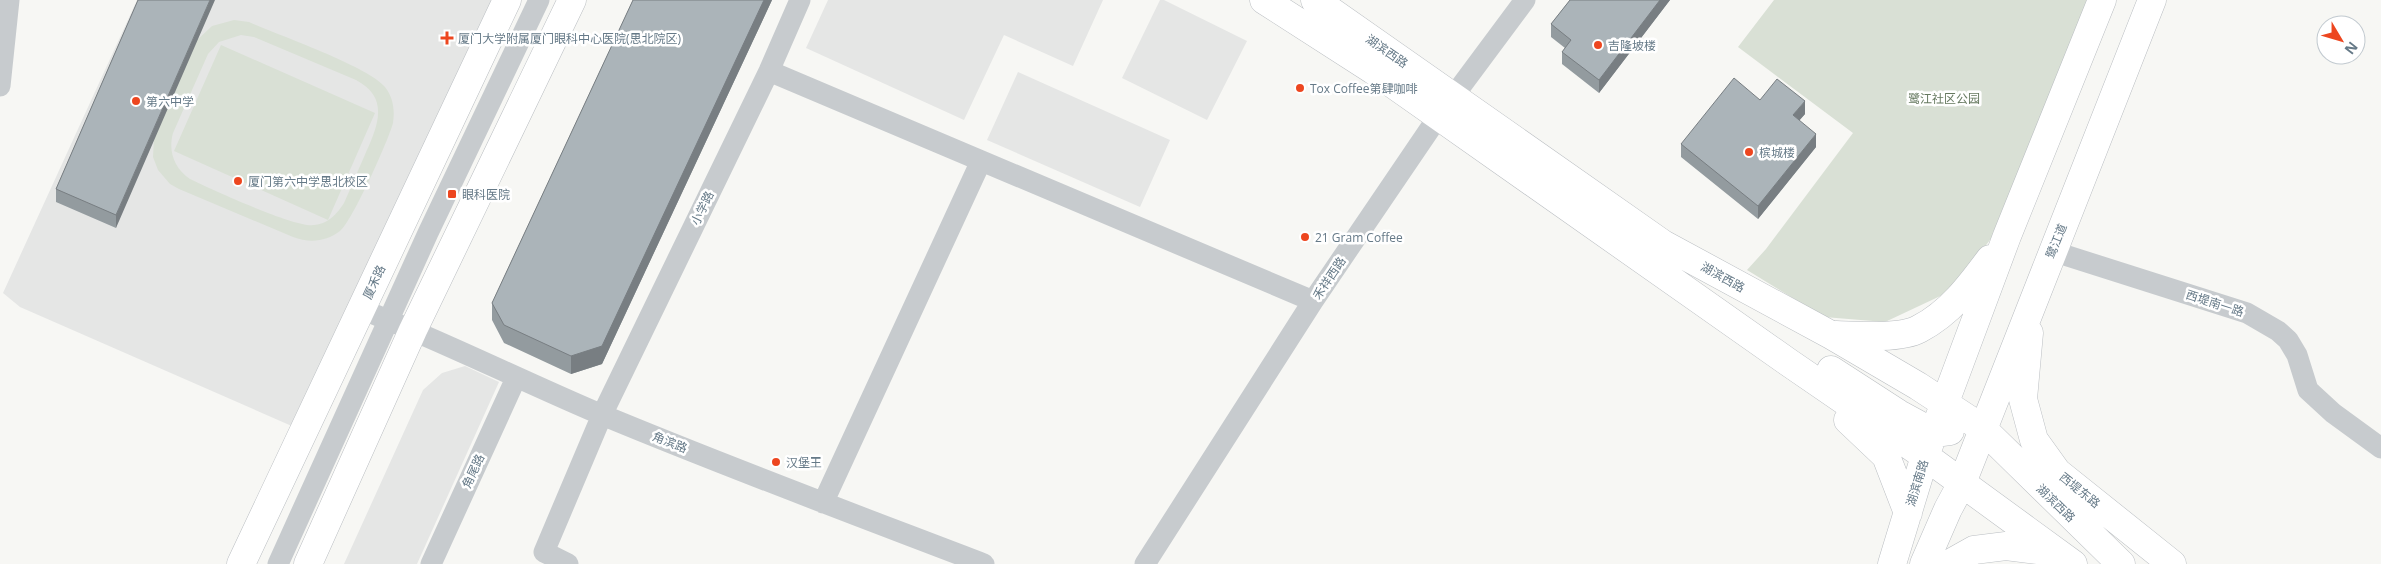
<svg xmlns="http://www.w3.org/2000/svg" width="2381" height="564" viewBox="0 0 2381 564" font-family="'Open Sans','Noto Sans SC',sans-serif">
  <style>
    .built { fill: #e5e6e5 }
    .green { fill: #d9e0d5; fill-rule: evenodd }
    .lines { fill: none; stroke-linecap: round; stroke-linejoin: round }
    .major-casing { stroke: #babec2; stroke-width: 29 }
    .minor { stroke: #c7cbce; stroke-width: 21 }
    .major { stroke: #fff; stroke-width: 28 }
    .minor-bridge { stroke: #c7cbce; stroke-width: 21 }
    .wall { fill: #939b9f }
    .shaded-wall { fill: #787e82 }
    .building { fill: #abb4b9; stroke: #787e82 }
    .poi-dot { fill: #ed461f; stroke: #fff; stroke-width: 2 }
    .labels { text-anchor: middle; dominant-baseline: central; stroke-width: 5; stroke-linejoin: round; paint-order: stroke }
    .poi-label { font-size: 12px; fill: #657987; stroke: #fff; text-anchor: start }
    .street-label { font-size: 12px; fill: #657987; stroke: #fff }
    .park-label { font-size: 12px; fill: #667960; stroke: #fff }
  </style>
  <rect width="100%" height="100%" fill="#f7f7f4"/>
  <path class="built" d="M137,0H504L294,427L20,307L3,293Z
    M828,0H1103L1073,66L1004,35L964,120L806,48Z
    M1160,0H1164L1247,41L1207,120L1122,78Z
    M1018,72L1170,140L1140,207L987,140Z
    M465,366L499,382L417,564H344L423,390L442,373Z"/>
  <path class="green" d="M1774,0H2089L1993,236L1951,291L1885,322L1824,317L1747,270L1766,249L1853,133L1738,47Z
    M234,20L249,22C276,34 370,67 385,87C393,97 395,110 393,123C389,139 352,222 340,231C326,242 309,243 293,237L179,189L170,184L158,170L153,157L154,138L195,42L212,26ZM241,35L254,37L356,80C392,99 376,129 364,157C357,172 351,188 344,203C337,214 328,224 314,225C295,228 211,189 190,179C174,168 168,151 173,133L208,54L219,42Z
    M221,45L375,113L328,220L174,151Z"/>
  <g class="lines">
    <defs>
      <path id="major" d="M1264,0L1373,70L1788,362L1925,456L2073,564
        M1315,0L1663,244L1831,335L1918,386L1982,428L2121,564
        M2029,333L2023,399L2034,440L2057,472L2172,564
        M1836,335C1857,336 1901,339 1919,329C1950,313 1970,286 1990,259
        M1831,370L1899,414L1934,433L1950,431
        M1848,420L1886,456L1908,513
        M241,564L507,0
        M308,564L413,330L572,0
        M1892,564L1925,456L2007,236L2102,0
        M1924,564L1948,509L1962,483L2152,0
        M1949,564L1974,550L2006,546L2053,552"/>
    </defs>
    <use href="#major" class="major-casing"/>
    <path class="minor" d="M769,71L1313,301
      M0,86L9,0
      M2052,251L2247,313L2278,331L2288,340L2297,355L2308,390L2333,413L2381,448
      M361,309C442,341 520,380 600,414C727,467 856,515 984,564
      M823,503L981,161
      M431,564L516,378
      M568,564L544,552L602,415L769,71L800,0
      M1145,564L1313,301L1438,117L1525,0"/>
    <use href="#major" class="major"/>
    <path class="minor-bridge" d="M278,564L428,233L539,0"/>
  </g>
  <path class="wall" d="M138,0L116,228L56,202V189Z
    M633,0H772L602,364L571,374L504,343L492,320V303Z
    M1570,0H1670L1599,93L1562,64V52L1565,48L1551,37V24Z
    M1760,100L1805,114L1799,120L1816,147L1758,219L1681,157V144Z"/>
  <path class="shaded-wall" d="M210,0H215L116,228V215Z
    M764,0H772L602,364L571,374V356Z
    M1660,0H1670L1599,93V80Z
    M1805,101V114L1793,128V115Z
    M1816,134V147L1758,219V206Z"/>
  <path class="building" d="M138,0H210L116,215L56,189Z
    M633,0H764L602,346L571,356L504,325L492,303Z
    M1570,0H1660L1599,80L1562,52L1571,40L1551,24Z
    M1734,78L1760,100L1777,79L1805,101L1793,115L1816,134L1758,206L1681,144Z"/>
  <g class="poi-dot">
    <path d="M444.5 30.5h5v5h5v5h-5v5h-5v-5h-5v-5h5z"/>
    <circle cx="1598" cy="45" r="5"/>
    <circle cx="1300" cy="88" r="5"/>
    <circle cx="136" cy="101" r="5"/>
    <circle cx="1749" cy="152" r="5"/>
    <circle cx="238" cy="181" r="5"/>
    <rect x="447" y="189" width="10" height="10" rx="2.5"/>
    <circle cx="1305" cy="237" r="5"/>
    <circle cx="776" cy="462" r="5"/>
  </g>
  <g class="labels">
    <g class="poi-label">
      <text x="458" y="38">厦门大学附属厦门眼科中心医院(思北院区)</text>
      <text x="1608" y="45">吉隆坡楼</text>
      <text x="1310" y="88">Tox Coffee第肆咖啡</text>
      <text x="146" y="101">第六中学</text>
      <text x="1759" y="152">槟城楼</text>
      <text x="248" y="181">厦门第六中学思北校区</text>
      <text x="462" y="194">眼科医院</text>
      <text x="1315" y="237">21 Gram Coffee</text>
      <text x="786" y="462">汉堡王</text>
    </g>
    <g class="street-label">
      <text transform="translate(1387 51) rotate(35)">湖滨西路</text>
      <text transform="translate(702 208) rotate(-64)">小学路</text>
      <text transform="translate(2056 241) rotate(-68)">鹭江道</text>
      <text transform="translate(1723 277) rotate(29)">湖滨西路</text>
      <text transform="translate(1329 278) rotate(-56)">禾祥西路</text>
      <text transform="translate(374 282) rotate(-65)">厦禾路</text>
      <text transform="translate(2215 303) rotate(18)">西堤南一路</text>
      <text transform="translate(670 442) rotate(22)">角滨路</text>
      <text transform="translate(473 471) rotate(-65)">角尾路</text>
      <text transform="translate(1917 483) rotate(-73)">湖滨南路</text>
      <text transform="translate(2080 490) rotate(39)">西堤东路</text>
      <text transform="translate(2056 503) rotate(44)">湖滨西路</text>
    </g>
    <g class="park-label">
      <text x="1944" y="98">鹭江社区公园</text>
    </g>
  </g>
  <g transform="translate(2341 40) rotate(128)"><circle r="24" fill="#ffffff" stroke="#c1c9cf"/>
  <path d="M0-4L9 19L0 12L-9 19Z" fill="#ed461f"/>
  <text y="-8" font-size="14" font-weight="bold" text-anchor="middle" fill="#657987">N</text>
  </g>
</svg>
